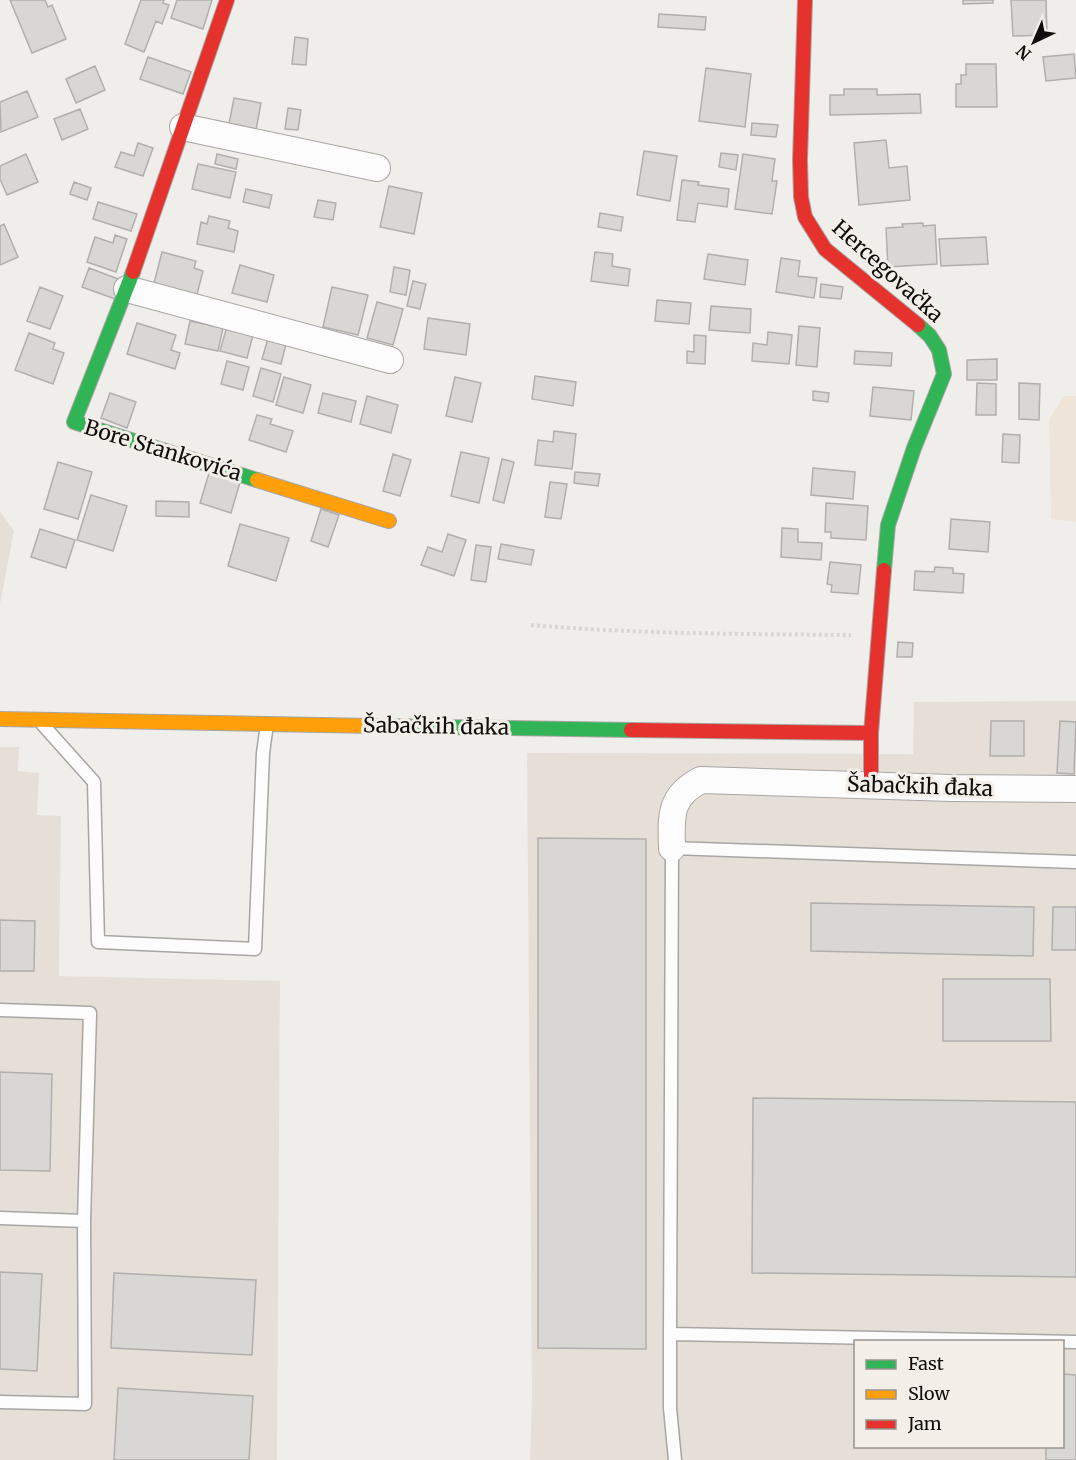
<svg xmlns="http://www.w3.org/2000/svg" width="1076" height="1460" viewBox="0 0 1076 1460" font-family="Merriweather,serif">
  <style>
    .built { fill: #e6dfd8; fill-rule: evenodd }
    .green { fill: #efe4d8 }
    .building { fill: #d9d7d4; stroke: #b1afad; stroke-width: 1.5 }
    .lines { fill: none; stroke-linecap: round; stroke-linejoin: round }
    .lane-casing { stroke: #a8a6a4; stroke-width: 15 }
    .street-casing { stroke: #a8a6a4; stroke-width: 28 }
    .fast-casing { stroke: #a8a6a4; stroke-width: 16 }
    .slow-casing { stroke: #a8a6a4; stroke-width: 16 }
    .jam-casing { stroke: #a8a6a4; stroke-width: 16 }
    .path { stroke: #d6d6d5; stroke-width: 4; stroke-dasharray: 3 3; stroke-linecap: butt }
    .lane { stroke: #fdfcfc; stroke-width: 12 }
    .street { stroke: #fdfcfc; stroke-width: 26 }
    .fast { stroke: #30b455; stroke-width: 14 }
    .slow { stroke: #ff9f0a; stroke-width: 14 }
    .jam { stroke: #e5322d; stroke-width: 14 }
    .labels { text-anchor: middle; dominant-baseline: central; stroke-width: 6; stroke-linejoin: round; paint-order: stroke }
    .street-label { font-size: 21px; fill: #0f0d0c; stroke: #f3eee8 }
  </style>
  <rect width="100%" height="100%" fill="#f0eeeb"/>
  <path class="built" d="M0,511L14,531L0,604Z
    M1076,701V1460H530L532,1396L527,753L913,754L914,702ZM856,1342H1062V1446H856Z
    M0,747H19L18,771L39,773L37,815L61,816L59,976L280,981L277,1460H0Z"/>
  <path class="green" d="M1064,396H1076V522L1051,519L1049,420Z"/>
  <path class="building" d="M10,0H45L48,7L52,5L66,39L32,53Z
    M141,0H164L163,3L169,5L162,24L156,21L144,52L125,44Z
    M177,0H212L203,29L171,18Z
    M963,0H993V3L963,4Z
    M1011,0H1046L1047,35L1013,36Z
    M659,14L706,17L705,30L658,27Z
    M295,37L308,39L306,65L292,64Z
    M1074,54L1076,78L1046,81L1043,57Z
    M148,57L191,72L183,94L140,79Z
    M966,64H996L997,107H956V84H961V75H966Z
    M95,66L105,90L76,103L66,79Z
    M706,68L751,74L745,127L699,121Z
    M844,89H877V95L920,94L921,113L830,115V95H844Z
    M27,91L38,117L1,132L0,102Z
    M234,98L261,103L256,130L229,124Z
    M288,108L301,110L298,130L285,129Z
    M80,109L88,129L62,140L54,119Z
    M752,123L778,125L776,137L751,135Z
    M886,140L889,168L907,166L910,200L859,205L854,143Z
    M138,143L153,148L143,176L115,167L121,152L134,156Z
    M644,151L677,156L670,201L637,195Z
    M721,153L738,155L736,170L719,167Z
    M26,154L38,182L7,195L0,179V166Z
    M217,154L238,159L236,169L215,164Z
    M743,154L775,159L772,181H777L772,214L735,209Z
    M198,164L236,172L230,198L192,189Z
    M682,180L699,182L698,185L729,189L727,207L698,203L695,222L677,220Z
    M74,182L91,188L87,200L70,194Z
    M389,186L422,193L414,234L380,227Z
    M246,189L272,195L269,208L243,202Z
    M318,200L336,203L333,220L314,217Z
    M98,202L137,214L131,231L93,219Z
    M600,213L623,217L621,231L598,227Z
    M209,216L230,221L228,228L238,231L234,252L197,244L201,222L207,224Z
    M923,223V226L935,225L937,264L888,267L886,228L903,227L902,224Z
    M4,224L18,257L0,265V226Z
    M115,235L127,239L116,272L87,262L95,237L113,243Z
    M986,237L988,264L941,266L939,239Z
    M162,252L196,261L194,268L203,271L196,298L153,287Z
    M595,252L613,254L612,266L630,269L628,286L591,281Z
    M708,254L748,260L745,285L704,279Z
    M781,258L800,261L798,276L817,278L814,298L776,292Z
    M240,265L274,275L267,302L232,293Z
    M394,267L410,270L406,295L390,292Z
    M89,268L121,280L115,299L82,287Z
    M413,281L426,284L420,309L407,306Z
    M821,284L843,287L841,299L820,297Z
    M40,287L63,296L50,329L27,321Z
    M332,287L368,295L358,335L323,327Z
    M657,300L691,303L689,324L655,321Z
    M377,302L403,309L393,345L367,338Z
    M711,306L751,309L750,333L709,330Z
    M428,318L470,324L466,355L424,349Z
    M190,321L223,328L218,351L185,344Z
    M137,323L176,335L171,350L180,353L175,369L127,354Z
    M228,323L254,331L247,358L220,351Z
    M799,326L820,328L817,367L796,365Z
    M768,332L792,335L789,364L752,361L753,343L767,345Z
    M29,333L55,343L53,349L64,353L53,384L15,370Z
    M269,335L287,340L281,364L262,359Z
    M694,335L706,336L705,364L687,363V351L694,352Z
    M855,351L892,353L891,366L854,364Z
    M997,359V380H967V360Z
    M227,361L249,367L243,390L221,384Z
    M261,368L281,374L273,402L253,396Z
    M535,376L576,382L573,406L532,399Z
    M284,377L311,385L303,413L276,405Z
    M455,377L481,383L472,422L446,416Z
    M977,383L996,384V415H976Z
    M1019,383L1040,384L1039,420L1019,419Z
    M873,387L914,391L911,420L870,416Z
    M813,391L829,393L828,402L813,400Z
    M110,393L136,402L127,428L101,418Z
    M323,393L356,401L351,422L318,413Z
    M367,396L398,405L391,433L360,424Z
    M257,415L272,419L270,424L293,431L286,452L249,440Z
    M554,431L576,434L572,469L535,465L538,440L553,442Z
    M1003,434L1020,435L1019,463L1002,462Z
    M461,452L489,458L479,503L451,496Z
    M393,454L411,460L400,496L383,491Z
    M502,459L514,462L504,503L493,500Z
    M58,462L92,472L78,519L44,509Z
    M813,468L855,472L853,499L811,495Z
    M210,470L241,479L231,513L200,503Z
    M575,472L600,474L598,486L574,483Z
    M550,482L567,484L561,519L545,517Z
    M91,495L127,506L113,551L77,540Z
    M156,501L189,502V517L156,516Z
    M826,503L868,506L866,540L831,538V532H825Z
    M321,509L339,515L328,547L311,541Z
    M951,519L990,522L988,552L949,549Z
    M240,524L289,538L276,581L228,566Z
    M782,528L798,529V542L822,543L821,560L781,557Z
    M40,529L75,540L66,568L31,557Z
    M448,534L466,540L454,576L421,565L428,547L442,552Z
    M501,544L534,550L531,565L498,559Z
    M476,545L491,547L486,582L471,580Z
    M830,562L861,565L858,594L831,592L832,585L827,584Z
    M935,567L953,568V573L964,574L963,593L914,590L915,571L934,572Z
    M898,642L913,643L912,657H897Z
    M991,721H1024V756H990Z
    M1060,721L1076,722L1074,774L1057,773Z
    M538,838L646,839V1349L538,1348Z
    M811,903L1034,907L1033,956L811,951Z
    M1053,907H1076V950H1052Z
    M0,920L35,921L34,971H0Z
    M943,979H1050L1051,1041H943Z
    M0,1072L52,1074L50,1171L0,1170Z
    M753,1098L1076,1102V1277L752,1273Z
    M0,1272L42,1274L37,1371L0,1369Z
    M114,1273L256,1280L252,1355L111,1348Z
    M1062,1374L1076,1375V1460H1046V1446H1062Z
    M118,1388L253,1396L249,1460H114Z"/>
  <g class="lines">
    <defs>
      <path id="lane" d="M43,725L94,782L98,942L255,949L263,753L267,724
        M1076,862L672,848L670,1334L1076,1342
        M0,1010L90,1013L84,1221L85,1404L0,1402
        M0,1218L84,1221
        M670,1334V1408L675,1460"/>
      <path id="street" d="M183,127L377,168
        M127,289L390,360
        M672,848C671,817 669,796 701,780L951,788L1076,789"/>
      <path id="fast" d="M133,272L74,422L257,480
        M884,570L888,525L914,448L944,374L939,350L930,336L918,325
        M374,726L631,730"/>
      <path id="slow" d="M257,480L389,521
        M0,719L374,726"/>
      <path id="jam" d="M805,0L800,160L801,197L805,217L825,249L918,325
        M133,272L227,0
        M631,730L871,733
        M871,784V733L884,570"/>
    </defs>
    <use href="#lane" class="lane-casing"/>
    <use href="#street" class="street-casing"/>
    <use href="#fast" class="fast-casing"/>
    <use href="#slow" class="slow-casing"/>
    <use href="#jam" class="jam-casing"/>
    <path class="path" d="M531,625C638,634 744,634 851,635"/>
    <use href="#lane" class="lane"/>
    <use href="#street" class="street"/>
    <use href="#fast" class="fast"/>
    <use href="#slow" class="slow"/>
    <use href="#jam" class="jam"/>
  </g>
  <g class="labels">
    <g class="street-label">
      <text transform="translate(888 271) rotate(42)">Hercegovačka</text>
      <text transform="translate(163 450) rotate(17)">Bore Stankovića</text>
      <text transform="translate(436 726) rotate(1)">Šabačkih đaka</text>
      <text transform="translate(920 786) rotate(2)">Šabačkih đaka</text>
    </g>
  </g>
  <rect x="854" y="1340" width="210" height="108" fill="#f3eee8" stroke="#989490" stroke-width="1.5"/>
  <rect x="866" y="1360" width="30" height="9" fill="#30b455" stroke="#989490" stroke-width="1.5"/>
  <text x="908" y="1370" font-size="18" fill="#0f0d0c">Fast</text>
  <rect x="866" y="1390" width="30" height="9" fill="#ff9f0a" stroke="#989490" stroke-width="1.5"/>
  <text x="908" y="1400" font-size="18" fill="#0f0d0c">Slow</text>
  <rect x="866" y="1420" width="30" height="9" fill="#e5322d" stroke="#989490" stroke-width="1.5"/>
  <text x="908" y="1430" font-size="18" fill="#0f0d0c">Jam</text>
  <g transform="translate(1034 42) rotate(224)" stroke="#f3eee8" stroke-width="4.5" paint-order="stroke">
  <path d="M0-4.5L10 22L0 15L-10 22Z" fill="#0f0d0c"/>
  <text y="-9" font-size="16" font-weight="bold" text-anchor="middle" fill="#0f0d0c">N</text>
  </g>
</svg>
